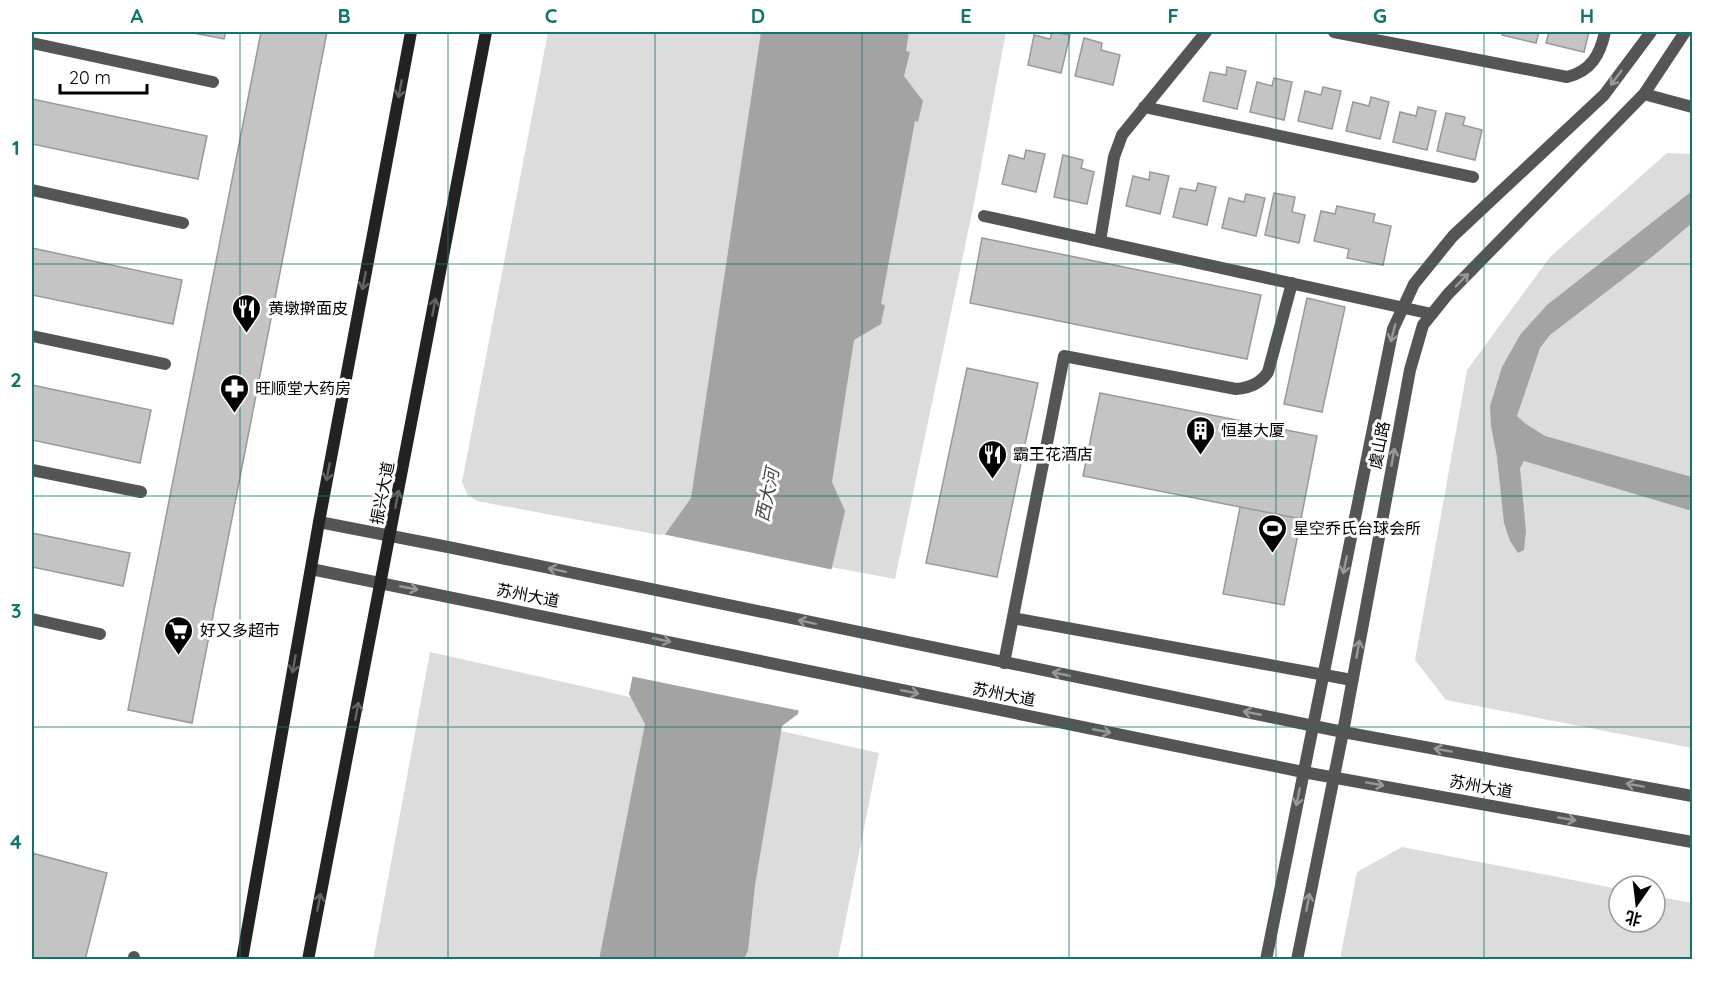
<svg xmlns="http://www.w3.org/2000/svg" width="1724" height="991" viewBox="0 0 1724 991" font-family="Quicksand,'Noto Sans SC',sans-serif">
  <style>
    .green { fill: #dcdcdc }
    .water { fill: #a3a3a3 }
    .pier { fill: #fff }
    .building { fill: #c4c4c4; stroke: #999; stroke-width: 1.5 }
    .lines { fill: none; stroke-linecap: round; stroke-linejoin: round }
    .service { stroke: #555; stroke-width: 12 }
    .minor { stroke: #555; stroke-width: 12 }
    .tertiary { stroke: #555; stroke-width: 12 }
    .secondary { stroke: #222; stroke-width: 12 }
    .oneway { stroke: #999 }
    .oneway2 { stroke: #646464 }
    .grid { fill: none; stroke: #0f766e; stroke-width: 1.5; stroke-opacity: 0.55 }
    .labels { text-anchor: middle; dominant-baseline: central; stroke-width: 6; stroke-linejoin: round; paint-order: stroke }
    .poi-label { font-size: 16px; fill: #000; stroke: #fff; text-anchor: start }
    .street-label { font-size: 16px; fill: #000; stroke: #fff }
    .water-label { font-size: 18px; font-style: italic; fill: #444; stroke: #fff }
    .neatline { fill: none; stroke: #0f766e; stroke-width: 2 }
    .grid-label { font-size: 20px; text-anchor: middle; font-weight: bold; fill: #0f766e }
  </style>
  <rect width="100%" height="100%" fill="#fff"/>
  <path class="green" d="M548,32H1006L974,203L895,579L477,501L467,494L462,482Z
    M1667,153L1692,154V748L1446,700L1415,660L1467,370L1550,257Z
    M430,652L879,753L838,959L373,960Z
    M1402,847L1619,889V922H1655V896L1692,903V959H1340L1357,872Z"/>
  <path class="water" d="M761,32H909L906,51L910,52L904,76L923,101L918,122L915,121L881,304L885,305L881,324L854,340L832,482L845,511L798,714L782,726L755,885L748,951L744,959L599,960L645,724L629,694L659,543L691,498Z
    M1692,191V223L1653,256L1550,335L1540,348L1517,416L1526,424L1545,436L1692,477V511L1524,461L1520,468L1526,531L1524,550L1518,553L1510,541L1504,523L1497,457L1491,426L1490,406L1502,367L1520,335L1547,305Z"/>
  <path class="pier" d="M662,534L834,570L801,711L630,676L656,543Z"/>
  <path class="building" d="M188,32H226L224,39Z
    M261,32H327L192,723L128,710Z
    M1052,32L1070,35L1061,73L1028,65L1034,35L1050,39Z
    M1503,32H1539L1536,43L1502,35Z
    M1549,32H1589L1584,52L1546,43Z
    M1084,38L1102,43L1101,50L1120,55L1113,85L1075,76Z
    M1227,67L1246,71L1237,109L1203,101L1210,72L1226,75Z
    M1274,78L1292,82L1284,120L1250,112L1257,82L1272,86Z
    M1323,87L1341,91L1332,129L1298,121L1305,91L1321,95Z
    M1371,97L1389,102L1380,139L1346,131L1353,102L1369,106Z
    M32,99L207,136L198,179L32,144Z
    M1418,107L1436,111L1427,150L1393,142L1400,112L1416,116Z
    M1446,113L1465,117L1463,125L1482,130L1475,160L1437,151Z
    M1026,150L1045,154L1036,192L1002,184L1009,155L1024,159Z
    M1063,155L1083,160L1081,168L1094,172L1087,204L1054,197Z
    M1150,172L1169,176L1160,214L1126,206L1133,176L1149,180Z
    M1198,183L1216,187L1207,225L1173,217L1180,188L1196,191Z
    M1274,193L1295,197L1292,212L1305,215L1299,243L1265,235Z
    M1246,194L1265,198L1256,236L1222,228L1229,198L1244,202Z
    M1337,206L1375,214L1373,222L1391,226L1383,265L1347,258L1349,249L1314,241L1321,211L1335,214Z
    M982,238L1261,295L1247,359L970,303Z
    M32,248L182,280L173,324L32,295Z
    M1307,298L1345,307L1322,412L1284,404Z
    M967,368L1038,383L997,577L926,563Z
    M32,385L151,410L140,463L32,440Z
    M1100,393L1317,436L1301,519L1083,476Z
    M1240,507L1301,519L1284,605L1223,594Z
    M32,533L130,553L123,586L32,567Z
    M32,853L107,873L85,960H32Z"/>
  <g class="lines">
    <path class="service" d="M1334,32L1567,77C1591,71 1600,55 1605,32
      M32,43L213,82
      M1144,107L1473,177
      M32,190L183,223
      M1100,241L1114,157L1122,135L1206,32
      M32,336L165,364
      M32,470L141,492
      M1013,618L1352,680
      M32,619L100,634
      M1004,663L1064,356L1236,389C1250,388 1261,383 1268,372L1292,283
      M134,960V957"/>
    <path class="minor" d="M984,216L1432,314"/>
    <path class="tertiary" d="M1644,94L1692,107
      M319,522L453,548L1343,732L1692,796
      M311,569L1303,772L1692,842
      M1266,960L1393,329L1414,284L1453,236L1604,95L1651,32
      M1297,960L1343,732L1410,370L1423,325L1448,294L1644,94L1685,32"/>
    <path class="secondary" d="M242,960L319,522L411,32
      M308,960L486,32"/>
  </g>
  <defs><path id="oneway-shaft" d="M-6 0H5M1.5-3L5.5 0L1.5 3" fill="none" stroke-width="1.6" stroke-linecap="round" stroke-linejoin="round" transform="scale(1.5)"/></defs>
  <g class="oneway">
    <use href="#oneway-shaft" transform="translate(1616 78) rotate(127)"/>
    <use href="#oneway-shaft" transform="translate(1462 280) rotate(-46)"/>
    <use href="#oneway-shaft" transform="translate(1393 333) rotate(105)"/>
    <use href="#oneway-shaft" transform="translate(1393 457) rotate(-80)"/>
    <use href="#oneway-shaft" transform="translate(1345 565) rotate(102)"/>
    <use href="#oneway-shaft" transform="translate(557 570) rotate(-168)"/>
    <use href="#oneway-shaft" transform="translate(409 588) rotate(11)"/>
    <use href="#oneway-shaft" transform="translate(807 622) rotate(-168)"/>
    <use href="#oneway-shaft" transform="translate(662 640) rotate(12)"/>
    <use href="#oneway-shaft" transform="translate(1358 649) rotate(-80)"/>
    <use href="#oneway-shaft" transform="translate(1061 674) rotate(-169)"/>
    <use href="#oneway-shaft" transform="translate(910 692) rotate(11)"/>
    <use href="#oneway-shaft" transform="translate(1252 713) rotate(-169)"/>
    <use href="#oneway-shaft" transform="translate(1102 731) rotate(11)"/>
    <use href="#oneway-shaft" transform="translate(1443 750) rotate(-170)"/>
    <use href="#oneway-shaft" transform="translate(1375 784) rotate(10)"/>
    <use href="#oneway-shaft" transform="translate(1635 785) rotate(-170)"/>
    <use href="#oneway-shaft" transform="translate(1298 797) rotate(101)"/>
    <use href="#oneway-shaft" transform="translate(1567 819) rotate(10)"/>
    <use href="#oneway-shaft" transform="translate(1308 902) rotate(-79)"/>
  </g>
  <g class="oneway2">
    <use href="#oneway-shaft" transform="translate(400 89) rotate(101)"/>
    <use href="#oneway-shaft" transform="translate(364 281) rotate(101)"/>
    <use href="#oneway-shaft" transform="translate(434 307) rotate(-79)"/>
    <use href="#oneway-shaft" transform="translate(328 472) rotate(101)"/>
    <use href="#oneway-shaft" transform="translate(397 499) rotate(-79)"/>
    <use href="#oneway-shaft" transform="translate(294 664) rotate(100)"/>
    <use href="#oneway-shaft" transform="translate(357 711) rotate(-79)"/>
    <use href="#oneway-shaft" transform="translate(319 902) rotate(-79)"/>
  </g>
  <path class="grid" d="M240,32V960M448,32V960M655,32V960M862,32V960M1069,32V960M1276,32V960M1484,32V960M32,264H1692M32,496H1692M32,727H1692"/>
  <defs>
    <symbol id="restaurant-pin" viewBox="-11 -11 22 30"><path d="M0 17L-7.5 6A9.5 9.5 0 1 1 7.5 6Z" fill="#000" stroke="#fff"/><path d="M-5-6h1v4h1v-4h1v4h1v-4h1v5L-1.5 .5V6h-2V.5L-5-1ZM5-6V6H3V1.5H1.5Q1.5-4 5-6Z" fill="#fff"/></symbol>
    <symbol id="pharmacy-pin" viewBox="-11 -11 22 30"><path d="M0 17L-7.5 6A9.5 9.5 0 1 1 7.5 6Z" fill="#000" stroke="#fff"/><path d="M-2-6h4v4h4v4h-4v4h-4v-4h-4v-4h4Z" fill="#fff"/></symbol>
    <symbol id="building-pin" viewBox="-11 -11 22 30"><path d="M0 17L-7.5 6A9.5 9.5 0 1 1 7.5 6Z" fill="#000" stroke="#fff"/><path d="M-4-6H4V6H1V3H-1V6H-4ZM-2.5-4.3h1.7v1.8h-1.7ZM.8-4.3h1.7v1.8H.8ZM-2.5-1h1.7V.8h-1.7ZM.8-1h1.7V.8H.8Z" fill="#fff"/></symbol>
    <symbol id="stadium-pin" viewBox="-11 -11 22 30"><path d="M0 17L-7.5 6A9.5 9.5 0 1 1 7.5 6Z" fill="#000" stroke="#fff"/><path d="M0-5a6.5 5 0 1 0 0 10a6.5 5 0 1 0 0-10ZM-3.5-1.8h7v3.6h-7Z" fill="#fff"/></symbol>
    <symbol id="supermarket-pin" viewBox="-11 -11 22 30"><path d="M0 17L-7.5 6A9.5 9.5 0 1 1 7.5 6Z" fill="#000" stroke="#fff"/><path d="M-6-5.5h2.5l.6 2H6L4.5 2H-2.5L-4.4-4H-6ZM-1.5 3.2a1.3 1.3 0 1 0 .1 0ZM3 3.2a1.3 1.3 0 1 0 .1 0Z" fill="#fff"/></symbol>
  </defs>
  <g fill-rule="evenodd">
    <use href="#restaurant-pin" x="230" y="292" width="33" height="45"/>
    <use href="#pharmacy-pin" x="218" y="372" width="33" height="45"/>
    <use href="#building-pin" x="1184" y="414" width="33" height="45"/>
    <use href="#restaurant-pin" x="976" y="438" width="33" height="45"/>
    <use href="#stadium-pin" x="1256" y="512" width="33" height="45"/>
    <use href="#supermarket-pin" x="162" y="614" width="33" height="45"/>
  </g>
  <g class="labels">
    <g class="poi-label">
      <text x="268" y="308">黄墩擀面皮</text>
      <text x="255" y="388">旺顺堂大药房</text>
      <text x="1221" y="430">恒基大厦</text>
      <text x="1013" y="454">霸王花酒店</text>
      <text x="1293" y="528">星空乔氏台球会所</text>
      <text x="200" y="630">好又多超市</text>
    </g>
    <g class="street-label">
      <text transform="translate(1379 445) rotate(-79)">虞山路</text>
      <text transform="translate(382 493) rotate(-79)">振兴大道</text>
      <text transform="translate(528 595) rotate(11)">苏州大道</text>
      <text transform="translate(1004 694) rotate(11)">苏州大道</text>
      <text transform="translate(1481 786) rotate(10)">苏州大道</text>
    </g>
    <g class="water-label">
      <text transform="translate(767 495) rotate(-78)">西大河</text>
    </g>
  </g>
  <rect width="1724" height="991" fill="none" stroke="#ffffff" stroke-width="66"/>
  <g transform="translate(1637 904) rotate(194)"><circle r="28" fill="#ffffff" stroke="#999999" stroke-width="1.5"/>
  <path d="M0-4.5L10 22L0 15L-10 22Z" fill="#000000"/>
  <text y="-9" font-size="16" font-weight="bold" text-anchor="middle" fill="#000000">北</text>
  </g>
  <path d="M60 84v9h87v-9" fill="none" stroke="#000000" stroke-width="3"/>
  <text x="69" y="84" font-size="18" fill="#000000" stroke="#ffffff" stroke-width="4.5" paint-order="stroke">20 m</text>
  <rect x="33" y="33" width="1658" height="925" class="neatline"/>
  <g class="grid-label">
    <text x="137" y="23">A</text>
    <text x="344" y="23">B</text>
    <text x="551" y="23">C</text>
    <text x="758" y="23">D</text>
    <text x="966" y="23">E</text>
    <text x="1173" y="23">F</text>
    <text x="1380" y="23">G</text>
    <text x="1587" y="23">H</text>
    <text x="16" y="155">1</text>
    <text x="16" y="387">2</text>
    <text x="16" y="618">3</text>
    <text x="16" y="849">4</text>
  </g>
</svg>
